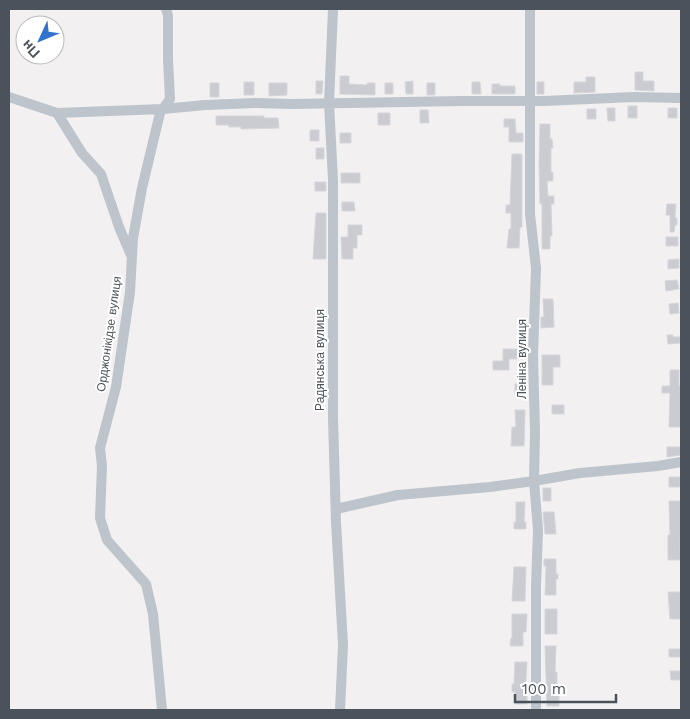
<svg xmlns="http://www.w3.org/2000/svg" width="690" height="719" viewBox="0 0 690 719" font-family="'Work Sans',sans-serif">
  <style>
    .building { fill: #cbccd2; stroke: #d5d6da }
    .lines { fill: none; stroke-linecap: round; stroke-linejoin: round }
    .minor { stroke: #bdc4cb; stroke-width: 10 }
    .labels { text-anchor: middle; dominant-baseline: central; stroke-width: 4; stroke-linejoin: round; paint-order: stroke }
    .street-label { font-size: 12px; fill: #4a535b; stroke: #fff }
  </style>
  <rect width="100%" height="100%" fill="#f2f0f0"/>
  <path class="building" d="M635,72H643V81H654V91L635,90Z
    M340,76H349V84L367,85V83H375V95L340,94Z
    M586,77H595V92L574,93V82H586Z
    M316,81H323L322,94H316Z
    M413,81V94H406L405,82Z
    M244,82H254V95H244Z
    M472,82H480L481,94H472Z
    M537,82H544V94H537Z
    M210,83H219V97H210Z
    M269,83H287V95L269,96Z
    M385,83H393V94H385Z
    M427,83H435V95H427Z
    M492,84H500V86H515V94H492Z
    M628,106H637V118H628Z
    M607,108H615V121H608Z
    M668,108H677V118H668Z
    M587,109H596V119H587Z
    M420,110H428L429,123H420Z
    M378,113H390V125H378Z
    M216,116H264V118H278L279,128L241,129V127H229V125H216Z
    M504,119H515L516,133H523V142H509V127H504Z
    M540,124H550V139H552L553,148H551V172H553V181H547L548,196H554V204H551L552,236H550V249H542V204H540L539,165Z
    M310,130H319V141H310Z
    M340,133H351V143H340Z
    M316,148H324V159H316Z
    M512,154H522V227H520L519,248H507L509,229H511V213H506V205H510Z
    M341,173H360V183H341Z
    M315,182H326V191H315Z
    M342,202H354L355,211H342Z
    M667,204H676L675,218H677V225H675L674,232H670V215H666Z
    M316,213H326V259H313Z
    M348,225H362V235H357V248H353V259H342L341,237H348Z
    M666,237H678V246H666Z
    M679,259V268L668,269V260Z
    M677,280L679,289L666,291L665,281Z
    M543,299H553L554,327L541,328V317H544Z
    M678,303L679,313L670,314L669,304Z
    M667,335H673V337H680V343L668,344Z
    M503,349H517V359H509V370H493V361H503Z
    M542,355H560V367H553V385H542Z
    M670,370H679V386H681V427H669L670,393H662V386H670Z
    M515,384H525V395H515Z
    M552,405H564V414H552Z
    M515,410H525L524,446H511L512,427H516Z
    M667,447H681V455L667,457Z
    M669,477H680V487H669Z
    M543,488H551V501H543Z
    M669,501H681L680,550H681V560H668V535H670Z
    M516,502H525L524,522H526V529H514V522H516Z
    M543,512H554L556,534H545Z
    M544,559H556V574H558V579H556V595H545L546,566H544Z
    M514,567H526L525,601H512Z
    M668,592H681V619H670Z
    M545,609H557V634H545Z
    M512,614H527L526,632H523V646H510L511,638H512Z
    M545,646H556L555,672H557V686H559V706H547Z
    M669,649H681V657H669Z
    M515,662H527L525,695H527V704H515V692H512V684H514Z
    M670,671H681V680H671Z"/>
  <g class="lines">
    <path class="minor" d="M333,9L329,103L333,180V418L336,522L343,645L340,710
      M530,9V214L536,268L533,355L535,432L534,481L538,530L536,587V710
      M9,97L57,113L82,153L101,174L119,227L131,255
      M57,113L163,109L205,105L256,103L292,104L462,101H544L634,97L681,98
      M336,509L398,495L490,487L534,481L580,473L658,466L681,462
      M162,710L153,614L146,584L107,540L100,518L102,466L100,448L116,387L130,292L133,238L142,188L160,113L170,99L168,60V15L166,9"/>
  </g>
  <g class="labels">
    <g class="street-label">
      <text transform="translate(109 334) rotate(-82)">Орджонікідзе вулиця</text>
      <text transform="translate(522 359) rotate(-90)">Леніна вулиця</text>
      <text transform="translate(320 360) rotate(-90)">Радянська вулиця</text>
    </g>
  </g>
  <rect width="690" height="719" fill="none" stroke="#4a535b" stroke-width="20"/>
  <g transform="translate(40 40) rotate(226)"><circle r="24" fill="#ffffff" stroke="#b7babd"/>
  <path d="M0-4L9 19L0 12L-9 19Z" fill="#3072cc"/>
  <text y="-8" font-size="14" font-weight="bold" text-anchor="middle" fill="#4a535b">Пн</text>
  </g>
  <path d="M515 694v8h101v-8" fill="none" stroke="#4a535b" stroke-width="2.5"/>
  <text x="522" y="694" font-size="15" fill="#4a535b" stroke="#ffffff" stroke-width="4" paint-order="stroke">100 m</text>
</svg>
